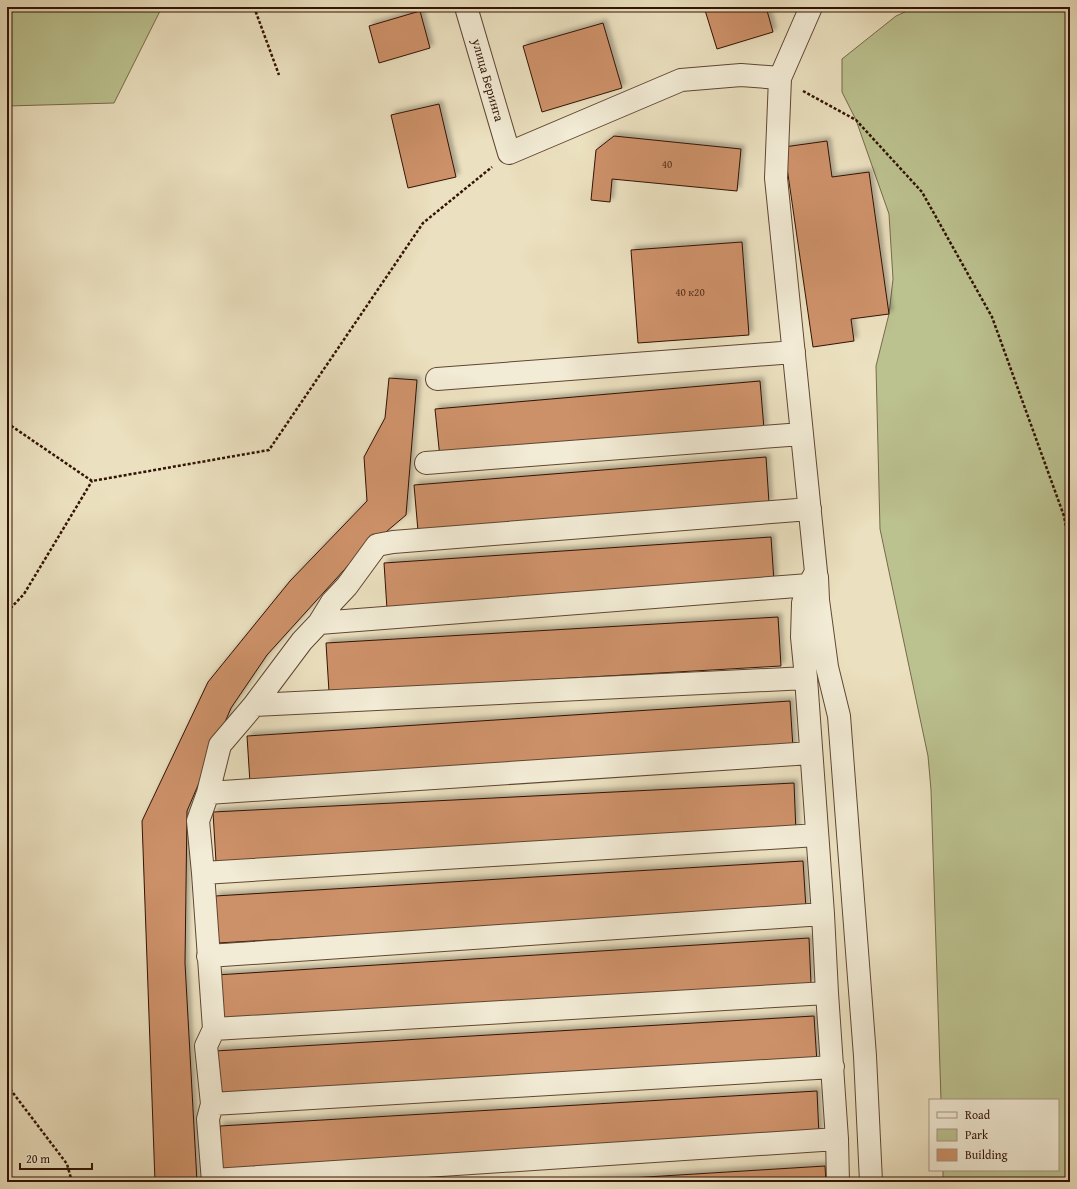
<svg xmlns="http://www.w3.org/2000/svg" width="1077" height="1189" viewBox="0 0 1077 1189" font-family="'Gentium Book Plus',serif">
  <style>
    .green { fill: #bbc18f; stroke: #766a4a }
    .building { fill: #cd9169; stroke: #321304; filter: url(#shadow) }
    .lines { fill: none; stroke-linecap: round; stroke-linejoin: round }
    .minor-casing { stroke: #604633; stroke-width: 24 }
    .path { stroke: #321304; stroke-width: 2.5; stroke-dasharray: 3 2; stroke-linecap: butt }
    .minor { stroke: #f2ebd5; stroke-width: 22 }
    .labels { text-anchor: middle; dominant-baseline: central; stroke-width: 3; stroke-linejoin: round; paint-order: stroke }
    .number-label { font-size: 11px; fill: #59321d }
    .street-label { font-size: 13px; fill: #321304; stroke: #f2ebd5 }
  </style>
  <defs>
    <filter id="shadow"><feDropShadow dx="3.5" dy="-3.5" stdDeviation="2" flood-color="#0004"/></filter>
  </defs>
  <rect width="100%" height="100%" fill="#ebe0bf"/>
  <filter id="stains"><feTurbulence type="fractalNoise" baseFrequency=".005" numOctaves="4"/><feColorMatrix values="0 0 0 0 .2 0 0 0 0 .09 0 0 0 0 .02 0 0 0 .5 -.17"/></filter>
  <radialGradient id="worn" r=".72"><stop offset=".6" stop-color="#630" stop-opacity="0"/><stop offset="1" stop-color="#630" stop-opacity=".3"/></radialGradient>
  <path class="green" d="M7,7H162L114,103L7,106Z
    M916,7H1070V1182H943V1170H1058V1100H941L931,790L928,756L880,529L876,366L889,314L893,279L889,214L856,120L842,92V59L896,16Z"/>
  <path class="building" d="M704,7H766L773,32L717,49Z
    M420,11L430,48L379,63L369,26Z
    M603,23L622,88L542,112L523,46Z
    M439,104L456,177L408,188L391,115Z
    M614,136L741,149L737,191L612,179L610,202L591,200L596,150Z
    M827,141L832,177L869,172L889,314L851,319L854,341L813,347L784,147Z
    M742,242L749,335L638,343L631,250Z
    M389,378L417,380L406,515L354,559L267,655L231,708L187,811L185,963L197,1182H155L142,821L208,682L290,581L367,501L364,457L385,418Z
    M760,381L764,429L440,458L435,409Z
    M766,457L769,503L418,531L414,485Z
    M771,537L774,582L387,609L384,563Z
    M778,617L781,666L329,692L326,643Z
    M790,701L793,748L250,783L247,736Z
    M794,783L796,833L216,862L213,812Z
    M803,861L806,909L218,943L215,896Z
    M809,938L811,984L219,1021L216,975Z
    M814,1016L817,1063L218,1098L215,1051Z
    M817,1091L819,1136L222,1171L220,1126Z
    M825,1166L826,1182H565Z"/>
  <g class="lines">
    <defs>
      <path id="minor" d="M466,7L509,153L681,80L741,75L780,78
        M811,7L780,78L776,178L816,572L809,585L803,603L802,637L806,678L823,914L827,993L837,1139L838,1182
        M437,379L794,352
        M426,463L802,434
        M817,577L818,600L827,667L839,716L865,1056L871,1182
        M319,623L809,585
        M254,705L806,678
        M208,793L811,753
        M203,873L817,835
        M208,956L823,914
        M214,1029L827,993
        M212,1104L833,1067
        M213,1180L837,1139
        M213,1182L208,1119L212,1104L206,1046L214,1029L203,873L198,821L208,793L220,745L254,705L302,641L319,623L332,602L347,586L377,545L393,542L810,509"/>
    </defs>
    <use href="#minor" class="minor-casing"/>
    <path class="path" d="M254,7L279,75
      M803,91L856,120L922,192L992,317L1064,516L1070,548
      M7,423L92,481L269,450L423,223L492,167
      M7,612L24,594L92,481
      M7,1085L67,1164L72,1182"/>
    <use href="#minor" class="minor"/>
  </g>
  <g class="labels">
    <g class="number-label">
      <text x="667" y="164">40</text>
      <text x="690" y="292">40 к20</text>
    </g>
    <g class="street-label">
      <text transform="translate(488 80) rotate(74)">улица Беринга</text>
    </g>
  </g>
  <rect width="1077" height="1189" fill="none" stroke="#ebe0bf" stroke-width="24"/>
  <rect x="8" y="8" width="1061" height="1173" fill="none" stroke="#321304" stroke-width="2"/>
  <rect x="12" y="12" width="1053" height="1165" fill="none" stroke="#321304"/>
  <rect x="929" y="1099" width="130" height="72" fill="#f2ebd5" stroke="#a59581"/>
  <rect x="937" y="1112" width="20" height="6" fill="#f2ebd5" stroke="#a59581"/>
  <text x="965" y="1119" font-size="12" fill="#321304">Road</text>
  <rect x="937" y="1129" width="20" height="12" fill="#bbc18f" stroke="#a59581"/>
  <text x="965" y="1139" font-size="12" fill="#321304">Park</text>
  <rect x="937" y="1149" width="20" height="12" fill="#cd9169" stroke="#a59581"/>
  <text x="965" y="1159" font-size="12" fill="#321304">Building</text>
  <path d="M20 1163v6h72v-6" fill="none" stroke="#321304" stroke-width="2"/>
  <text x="26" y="1163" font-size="12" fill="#321304" stroke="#f2ebd5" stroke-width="3" paint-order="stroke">20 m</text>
  <rect width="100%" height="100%" filter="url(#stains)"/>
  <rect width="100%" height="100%" fill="url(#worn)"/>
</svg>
